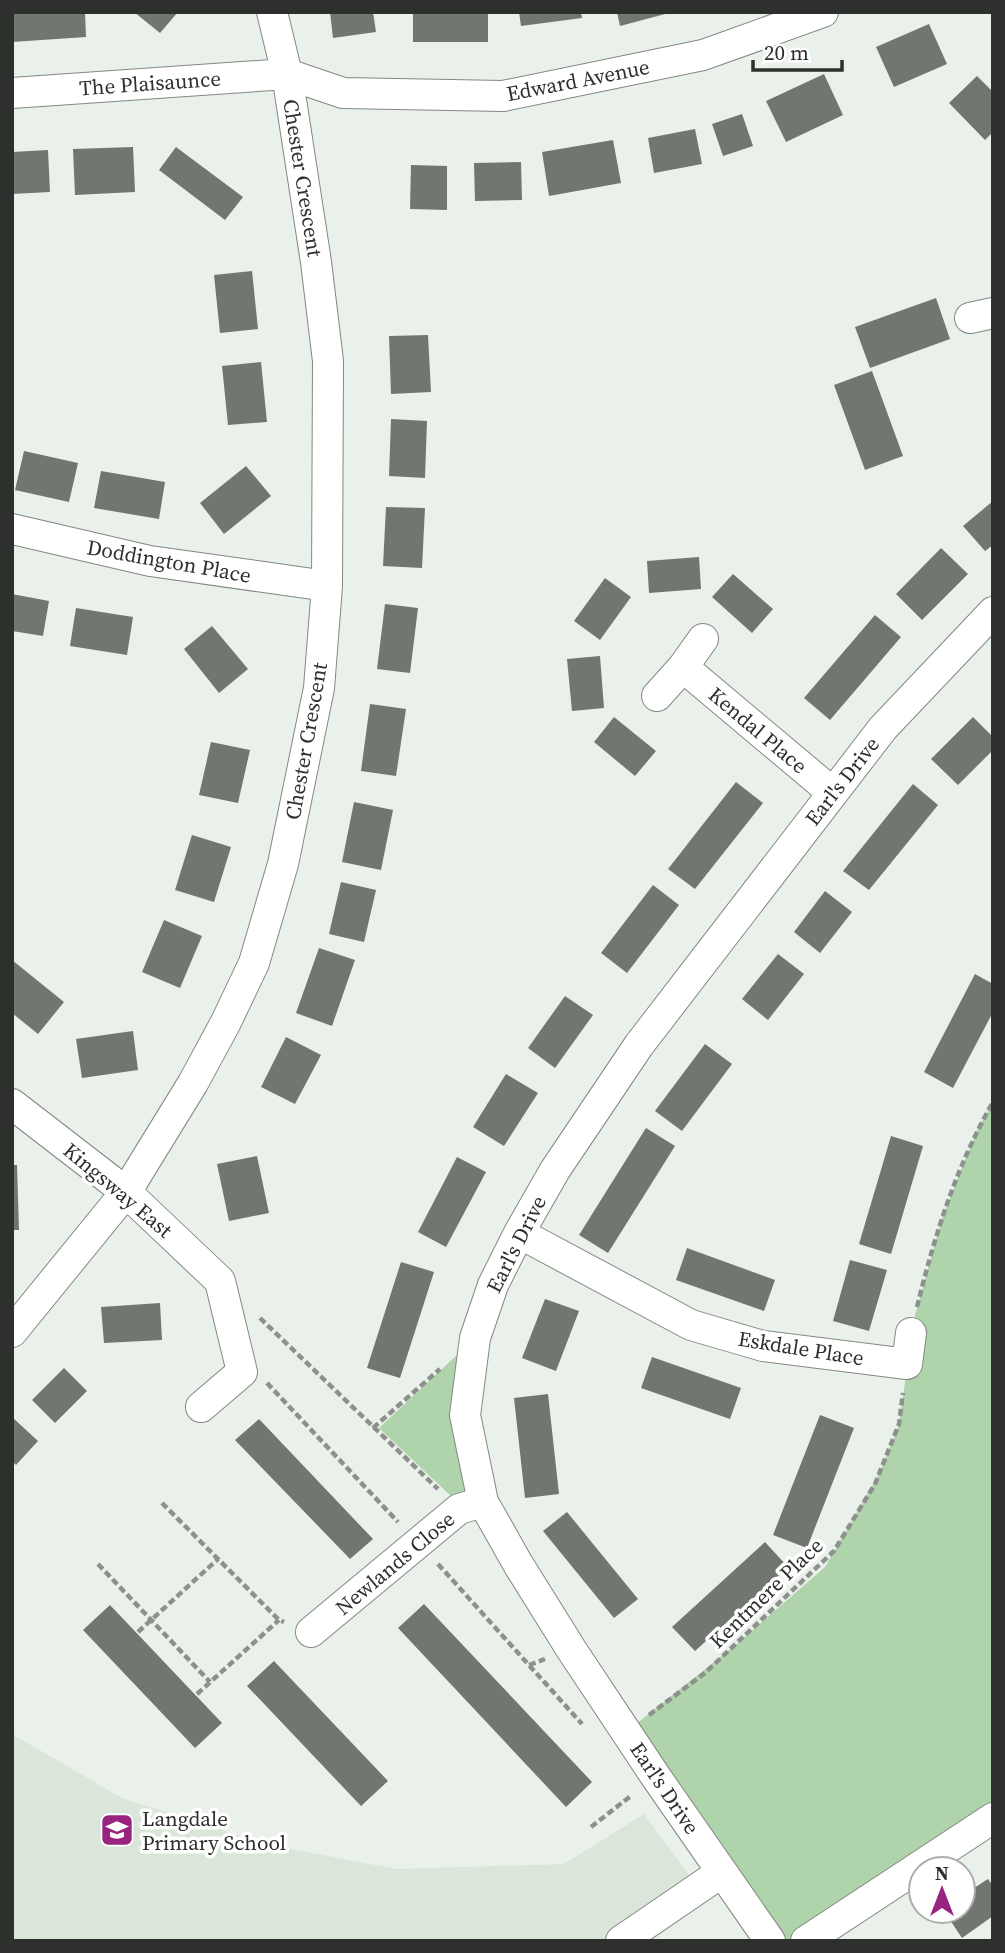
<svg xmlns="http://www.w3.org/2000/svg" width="1005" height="1953" viewBox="0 0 1005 1953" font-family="'Source Serif 4',serif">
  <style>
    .built { fill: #dbe6da }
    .green { fill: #afd3ab }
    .building { fill: #717671 }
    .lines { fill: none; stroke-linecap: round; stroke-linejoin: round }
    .minor-casing { stroke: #838882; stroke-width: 32 }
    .path { stroke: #8d918d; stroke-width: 4.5; stroke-dasharray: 7 3.5; stroke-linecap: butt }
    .minor { stroke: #fff; stroke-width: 30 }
    .labels { text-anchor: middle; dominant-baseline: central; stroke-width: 7; stroke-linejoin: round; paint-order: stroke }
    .street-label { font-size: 21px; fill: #2e302d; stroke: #fff }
    .poi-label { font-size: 21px; fill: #2e302d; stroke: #fff; text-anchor: start }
  </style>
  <rect width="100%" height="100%" fill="#eaf0ea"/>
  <path class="built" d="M12,1732L17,1737L122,1798L269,1845L396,1869L564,1864L644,1814L708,1901L651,1941H12Z"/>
  <path class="green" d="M993,1102V1818L806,1941H770L626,1732L738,1643L825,1567L880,1472L899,1424L914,1319L942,1218L977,1130Z
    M475,1338L483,1502L454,1499L379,1428Z"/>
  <path class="building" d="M12,12H85L86,37L12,42Z
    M134,12H178L160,33Z
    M330,12H373L376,32L333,38Z
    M413,12H488V42H413Z
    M519,12H581L582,18L521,26Z
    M617,12H669V13L620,26Z
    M929,24L947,64L894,87L876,47Z
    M824,74L843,115L786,142L766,101Z
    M977,76L993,92V132L985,140L949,103Z
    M742,114L753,146L723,156L712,124Z
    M695,129L702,164L654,173L648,138Z
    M613,140L621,183L549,196L542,152Z
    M133,147L135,192L75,195L73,149Z
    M176,147L243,197L225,220L159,170Z
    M48,150L50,192L12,194V152Z
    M521,162L522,200L475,201L474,163Z
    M411,165L447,166V210L410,209Z
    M252,271L258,329L220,333L214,275Z
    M936,298L950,339L870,368L855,327Z
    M428,335L431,392L391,394L389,336Z
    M261,362L267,422L228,425L222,366Z
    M872,371L903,456L865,470L834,385Z
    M391,419L427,421L425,478L389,476Z
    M24,451L78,463L69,502L15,490Z
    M246,466L271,496L224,534L200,503Z
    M101,471L165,482L159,519L94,508Z
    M993,501V545L985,551L963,526Z
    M386,507L425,508L422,568L383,566Z
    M941,548L968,574L922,620L896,594Z
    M699,557L701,589L649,593L647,561Z
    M733,574L773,609L752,633L712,597Z
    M605,578L631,597L600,640L574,621Z
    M12,594L49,601L43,636L12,631Z
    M385,604L418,608L410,673L377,669Z
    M76,608L133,617L127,655L70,646Z
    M875,615L901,637L830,720L804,698Z
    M212,626L248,669L219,693L184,649Z
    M600,656L604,708L572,711L567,659Z
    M370,704L406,709L396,776L361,771Z
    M614,717L656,751L635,776L594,742Z
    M973,717L993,737V750L958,785L931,759Z
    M211,742L250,750L238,803L199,795Z
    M736,782L763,803L695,889L668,869Z
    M913,784L938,805L869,890L843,871Z
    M354,802L393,810L381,870L342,862Z
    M192,835L231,847L214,902L175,890Z
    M341,882L376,890L364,942L329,934Z
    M653,885L679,905L627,973L601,953Z
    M825,891L852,912L820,953L794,932Z
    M164,920L202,936L180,988L142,972Z
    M319,948L355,960L332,1026L296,1013Z
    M778,954L804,974L768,1020L742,999Z
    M12,960L64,1002L38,1034L12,1013Z
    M975,974L993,984V1012L953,1088L924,1072Z
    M565,996L593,1015L555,1068L528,1048Z
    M133,1031L138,1070L82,1078L76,1039Z
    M286,1037L321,1055L295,1104L261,1087Z
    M705,1044L732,1064L682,1131L655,1111Z
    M506,1074L538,1093L504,1146L473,1127Z
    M646,1128L675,1146L608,1253L579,1235Z
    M891,1136L923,1146L891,1254L859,1244Z
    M257,1156L269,1213L229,1221L217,1164Z
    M457,1157L486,1172L446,1247L418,1232Z
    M12,1165H17L19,1230H12Z
    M687,1248L775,1280L764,1311L676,1280Z
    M850,1260L887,1270L869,1331L833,1321Z
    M401,1262L434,1272L400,1378L367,1368Z
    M545,1299L579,1311L556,1371L522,1358Z
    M160,1303L162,1340L104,1343L101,1307Z
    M652,1357L741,1388L730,1419L641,1388Z
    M64,1368L87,1391L55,1423L32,1400Z
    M548,1394L559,1494L525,1498L514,1398Z
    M820,1415L854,1428L807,1548L773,1535Z
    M12,1417L38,1441L16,1465L12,1461Z
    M259,1419L373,1539L350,1559L235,1440Z
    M567,1512L638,1599L614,1618L543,1531Z
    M765,1542L788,1567L695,1651L672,1627Z
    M424,1604L592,1782L566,1807L398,1628Z
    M110,1605L222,1723L195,1748L83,1630Z
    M274,1661L388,1781L361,1806L247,1686Z
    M988,1879L993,1886V1916L962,1938L944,1911H963V1895Z"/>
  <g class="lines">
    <defs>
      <path id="minor" d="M12,93L287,74L343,93L503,96L703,55L823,12
        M970,318L993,313
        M12,529L150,561L327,586
        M683,667L833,793
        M657,696L683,667L703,639
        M12,1104L126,1192L220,1281L242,1372L201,1407
        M519,1233L691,1325L763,1346L907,1364L911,1333
        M12,1332L126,1192L193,1083L226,1022L254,963L283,864L319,688L327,586L328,361L316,262L287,74L272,12
        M311,1632L459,1509L483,1502
        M621,1941L722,1872
        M770,1941L656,1777L571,1649L518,1564L483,1502L465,1415L475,1338L493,1285L519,1233L555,1170L639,1045L883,728L993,612
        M806,1941L993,1818"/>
    </defs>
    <use href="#minor" class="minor-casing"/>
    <path class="path" d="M917,1307C935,1234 956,1167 993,1102
      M260,1318L438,1489
      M267,1383L398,1522
      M373,1428L440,1369
      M162,1503L279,1620L284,1622
      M98,1564L210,1682
      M438,1564L582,1724
      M138,1632L218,1559
      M529,1665L545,1659
      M197,1694L279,1620
      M649,1715L705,1673L834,1551L875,1484L899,1424L903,1393
      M591,1827L632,1795"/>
    <use href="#minor" class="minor"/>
  </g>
  <defs>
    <symbol id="school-square" viewBox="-11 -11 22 22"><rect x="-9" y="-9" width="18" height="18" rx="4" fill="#982480" stroke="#fff"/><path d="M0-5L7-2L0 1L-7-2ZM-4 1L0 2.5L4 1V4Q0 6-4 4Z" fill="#fff"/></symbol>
  </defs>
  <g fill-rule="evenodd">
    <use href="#school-square" x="98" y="1811" width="38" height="38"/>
  </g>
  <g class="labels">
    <g class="street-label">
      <text transform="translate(578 80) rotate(-11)">Edward Avenue</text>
      <text transform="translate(150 83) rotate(-4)">The Plaisaunce</text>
      <text transform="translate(303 178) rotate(81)">Chester Crescent</text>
      <text transform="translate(169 561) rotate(10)">Doddington Place</text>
      <text transform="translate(758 730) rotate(40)">Kendal Place</text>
      <text transform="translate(306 741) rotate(-80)">Chester Crescent</text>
      <text transform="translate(842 781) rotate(-52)">Earl's Drive</text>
      <text transform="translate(118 1190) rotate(40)">Kingsway East</text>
      <text transform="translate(516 1244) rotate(-63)">Earl's Drive</text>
      <text transform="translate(801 1348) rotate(9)">Eskdale Place</text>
      <text transform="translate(395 1563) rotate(-40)">Newlands Close</text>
      <text transform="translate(766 1593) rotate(-44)">Kentmere Place</text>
      <text transform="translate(665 1788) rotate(56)">Earl's Drive</text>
    </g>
    <g class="poi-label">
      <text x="142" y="1818">Langdale<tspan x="142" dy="24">Primary School</tspan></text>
    </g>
  </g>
  <rect width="1005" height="1953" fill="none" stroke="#2e302d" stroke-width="28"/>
  <g transform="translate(942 1890)"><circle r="33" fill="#ffffff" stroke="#abacab" stroke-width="2"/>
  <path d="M0-5L12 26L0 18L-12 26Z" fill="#982480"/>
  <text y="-10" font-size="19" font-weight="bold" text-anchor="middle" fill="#2e302d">N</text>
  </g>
  <path d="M753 60v10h89v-10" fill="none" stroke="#2e302d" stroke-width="3.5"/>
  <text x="764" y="60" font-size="21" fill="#2e302d" stroke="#ffffff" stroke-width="5" paint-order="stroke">20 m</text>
</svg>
